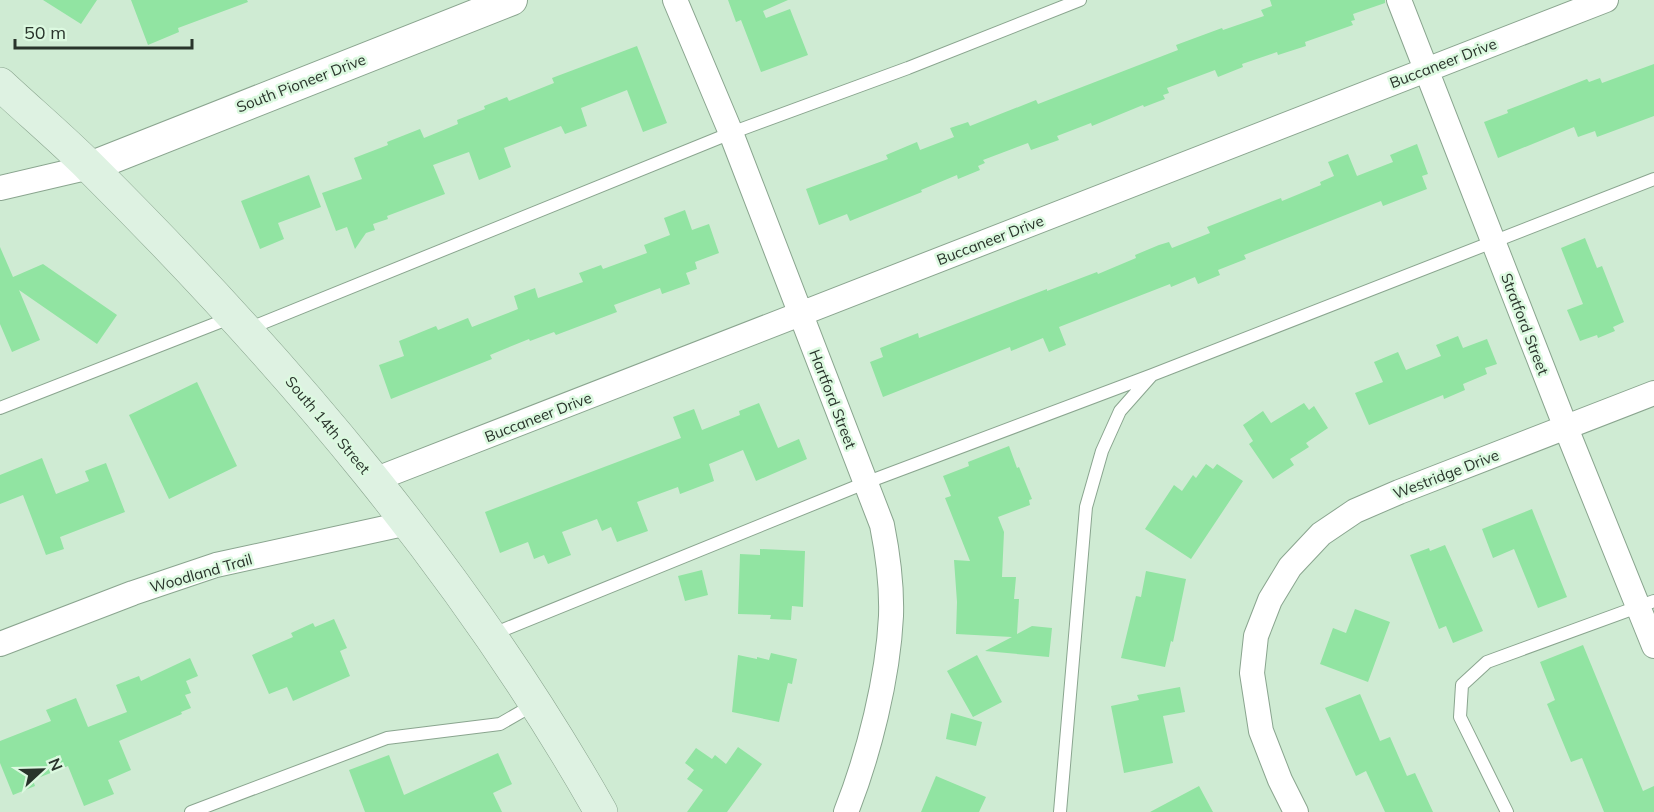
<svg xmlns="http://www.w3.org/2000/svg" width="1654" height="812" viewBox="0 0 1654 812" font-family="Mulish,sans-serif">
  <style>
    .building { fill: #91e4a2 }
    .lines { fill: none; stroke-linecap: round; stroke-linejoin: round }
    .service-casing { stroke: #8aa58f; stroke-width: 14 }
    .minor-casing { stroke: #8aa58f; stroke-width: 26 }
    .tertiary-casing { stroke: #8aa58f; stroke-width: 32 }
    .secondary-casing { stroke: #8aa58f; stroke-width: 34 }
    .service { stroke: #fff; stroke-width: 12 }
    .minor { stroke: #fff; stroke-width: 24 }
    .tertiary { stroke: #fff; stroke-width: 30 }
    .secondary { stroke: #def2e2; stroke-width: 33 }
    .labels { text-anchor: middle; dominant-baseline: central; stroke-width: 5; stroke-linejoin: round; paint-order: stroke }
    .street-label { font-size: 15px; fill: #29342b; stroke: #dcf9e0 }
  </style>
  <rect width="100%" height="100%" fill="#cfebd3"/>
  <path class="building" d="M43,0H97L81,24Z
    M131,0H247L248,2L178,28L179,32L148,45Z
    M728,0H788L763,11L766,18L790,9L808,55L761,72L741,20L736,22Z
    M1270,0H1385V3L1353,14L1355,20L1351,21L1353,25L1305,42L1306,46L1278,55L1277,52L1242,64L1243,67L1218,77L1215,70L1167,88L1169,93L1163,95L1165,99L1144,107L1143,105L1092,126L1091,123L1057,136L1059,140L1031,150L1028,143L983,160L985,163L978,166L980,170L958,179L957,175L921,190L922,192L850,221L847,214L819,225L806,189L888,159L886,155L917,142L920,150L954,137L950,128L968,122L970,126L1036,100L1038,104L1178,50L1176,45L1222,28L1223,30L1264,16L1261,10L1272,6Z
    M637,46L667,123L643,132L627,90L581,108L587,126L565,134L561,126L504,148L511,167L479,180L469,152L433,165L445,194L387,216L388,219L373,224L375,230L366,233L355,249L347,227L336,231L322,193L362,179L354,158L388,145L387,142L420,129L424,138L458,124L457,120L485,109L484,106L507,97L509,101L554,83L552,78Z
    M1654,64V116L1597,137L1595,131L1578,137L1574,127L1498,158L1484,122L1508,113L1507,110L1587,79L1589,82L1600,78L1602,83Z
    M1417,144L1428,174L1422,176L1427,189L1383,206L1381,201L1244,255L1246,259L1218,270L1220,275L1198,284L1195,277L1171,287L1170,284L1059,327L1066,345L1049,352L1043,338L1011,351L1010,347L883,397L870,362L883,357L880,348L918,333L919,338L1047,289V291L1097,272L1098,274L1136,258L1135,255L1159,245L1169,242L1172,248L1210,233L1207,227L1281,198L1282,201L1321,185L1320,182L1334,176L1328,162L1348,154L1357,176L1393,162L1390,155Z
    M309,175L321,207L278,223L284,239L260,249L241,201Z
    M685,210L692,230L709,224L719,253L695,262L697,269L686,273L690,284L662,294L660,288L614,305L617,312L556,335L554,332L530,341L529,339L490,355L492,359L391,399L379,365L404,356L399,341L436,326L438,330L468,318L472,327L518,309L514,296L535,288L538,298L583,282L579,273L601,265L603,269L647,253L644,245L670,235L664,218Z
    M1585,238L1597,268L1602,266L1624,322L1613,327L1615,331L1598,338L1597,335L1580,341L1567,310L1583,304L1561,248Z
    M0,247L13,277L43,264L117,315L97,344L19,290L40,340L12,352L0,324Z
    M1458,336L1463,348L1487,339L1497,364L1485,368L1487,374L1463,384L1465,390L1444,399L1443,395L1369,425L1355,393L1383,382L1374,362L1398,352L1406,370L1441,356L1436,345Z
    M197,382L237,466L169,499L129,415Z
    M759,403L778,448L799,439L807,459L756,481L743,450L709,464L714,481L680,494L678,487L637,502L648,531L617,542L611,527L602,531L597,519L562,532L571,555L548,564L544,555L534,559L528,542L500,553L485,512L681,438L673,417L694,409L702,430L740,415L739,411Z
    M1304,403L1309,410L1314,406L1328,428L1306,443L1309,447L1290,459L1294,465L1273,479L1249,444L1253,441L1243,425L1263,411L1271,423Z
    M1009,446L1017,468L1019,467L1032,499L1029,500L1030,505L998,517L1004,532L1002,577H1016L1014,599H1019L1017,634L1032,626L1052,628L1049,657L985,651L1012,637L956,634L957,602L954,560L970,561L945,498L951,496L943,476L969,466L968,462Z
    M42,458L56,494L89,481L85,471L106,463L125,512L60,537L64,549L46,555L23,495L0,504V475Z
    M1206,464L1213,469L1217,464L1243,481L1191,559L1145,529L1174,485L1182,491L1193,475L1196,478Z
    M1532,509L1567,597L1538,608L1514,549L1493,558L1482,529Z
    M1445,545L1483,631L1453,643L1446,626L1439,629L1410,555L1429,548L1430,551Z
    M760,549L805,551L803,607L792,606L791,620L770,619L771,615L738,614L740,554L760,555Z
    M702,570L708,595L685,601L678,576Z
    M1146,571L1186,579L1173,642L1171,641L1165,667L1121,658L1136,596L1141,597Z
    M1355,609L1390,622L1368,682L1320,664L1333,628L1346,633Z
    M334,619L347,648L340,651L350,676L293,701L287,687L269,694L252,655L293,637L291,633L313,623L315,627Z
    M1583,645L1643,791L1654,786V812H1604L1582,758L1571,762L1547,704L1555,700L1540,662Z
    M771,653L797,659L792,684L788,683L779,722L732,712L738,655L757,659V657L769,660Z
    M977,655L1002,702L973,717L947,671Z
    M190,658L198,676L186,681L191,693L185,695L191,708L181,712L182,714L119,741L131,770L108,780L114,794L84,806L68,766L33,780L35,786L13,795L0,763V741L51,721L46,710L76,698L88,727L127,712L116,685L139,676L141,681Z
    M1180,687L1185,712L1163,716L1173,763L1124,773L1111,706L1139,700L1137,695Z
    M1360,694L1380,741L1390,737L1407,776L1415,773L1433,812H1385L1366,771L1356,776L1325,708Z
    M951,713L982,722L976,746L946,739Z
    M738,747L762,764L727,812H687L703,790L687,779L694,770L685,763L696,748L712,759L715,755L726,764Z
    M498,753L512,784L493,793L502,812H365L349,770L389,755L404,795Z
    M936,776L986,797L979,812H921Z
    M1199,786L1213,812H1150Z"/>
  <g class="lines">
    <defs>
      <path id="service" d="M248,329L731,133L908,68L1080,0
        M0,408L230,318
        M493,634L865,483L1152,375L1654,179
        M191,812L387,738L500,724L533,705
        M1060,812L1086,507L1102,451L1120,411L1151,376
        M1507,812L1460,717L1462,685L1487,662L1654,601"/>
      <path id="minor" d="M675,0L731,133L882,525C888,555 892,585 891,616C888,678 869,754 846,812
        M1399,0L1566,428L1654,646
        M0,188L90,167
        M374,480L1606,0
        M0,644L133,593L216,565L408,523
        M1296,812L1280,780L1261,731L1252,673L1256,636L1270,600L1290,567L1321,534L1355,511L1399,492L1654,393"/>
      <path id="tertiary" d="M90,167L512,0"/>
      <path id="secondary" d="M0,84C30,112 62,139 91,168C285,361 466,573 601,812"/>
    </defs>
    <use href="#service" class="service-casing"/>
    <use href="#minor" class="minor-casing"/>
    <use href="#tertiary" class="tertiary-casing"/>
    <use href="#secondary" class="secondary-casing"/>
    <use href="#service" class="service"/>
    <use href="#minor" class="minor"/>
    <use href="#tertiary" class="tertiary"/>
    <use href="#secondary" class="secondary"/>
  </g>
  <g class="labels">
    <g class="street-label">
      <text transform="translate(1443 63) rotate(-21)">Buccaneer Drive</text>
      <text transform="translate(301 83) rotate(-21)">South Pioneer Drive</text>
      <text transform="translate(990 240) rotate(-21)">Buccaneer Drive</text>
      <text transform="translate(1525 324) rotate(69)">Stratford Street</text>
      <text transform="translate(833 399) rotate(69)">Hartford Street</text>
      <text transform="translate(538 417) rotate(-21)">Buccaneer Drive</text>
      <text transform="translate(328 425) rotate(50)">South 14th Street</text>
      <text transform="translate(1446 474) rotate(-21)">Westridge Drive</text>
      <text transform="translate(201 573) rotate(-16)">Woodland Trail</text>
    </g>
  </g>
  <g transform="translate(42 770) rotate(68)" stroke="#dcf9e0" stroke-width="4.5" paint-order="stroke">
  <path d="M0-4.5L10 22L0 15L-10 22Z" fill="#29342b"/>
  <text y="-9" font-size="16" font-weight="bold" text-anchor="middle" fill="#29342b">N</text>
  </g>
  <path d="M15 39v9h177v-9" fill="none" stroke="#29342b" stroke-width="3"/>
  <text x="24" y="39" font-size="18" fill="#29342b" stroke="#dcf9e0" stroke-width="4.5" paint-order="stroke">50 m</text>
</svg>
